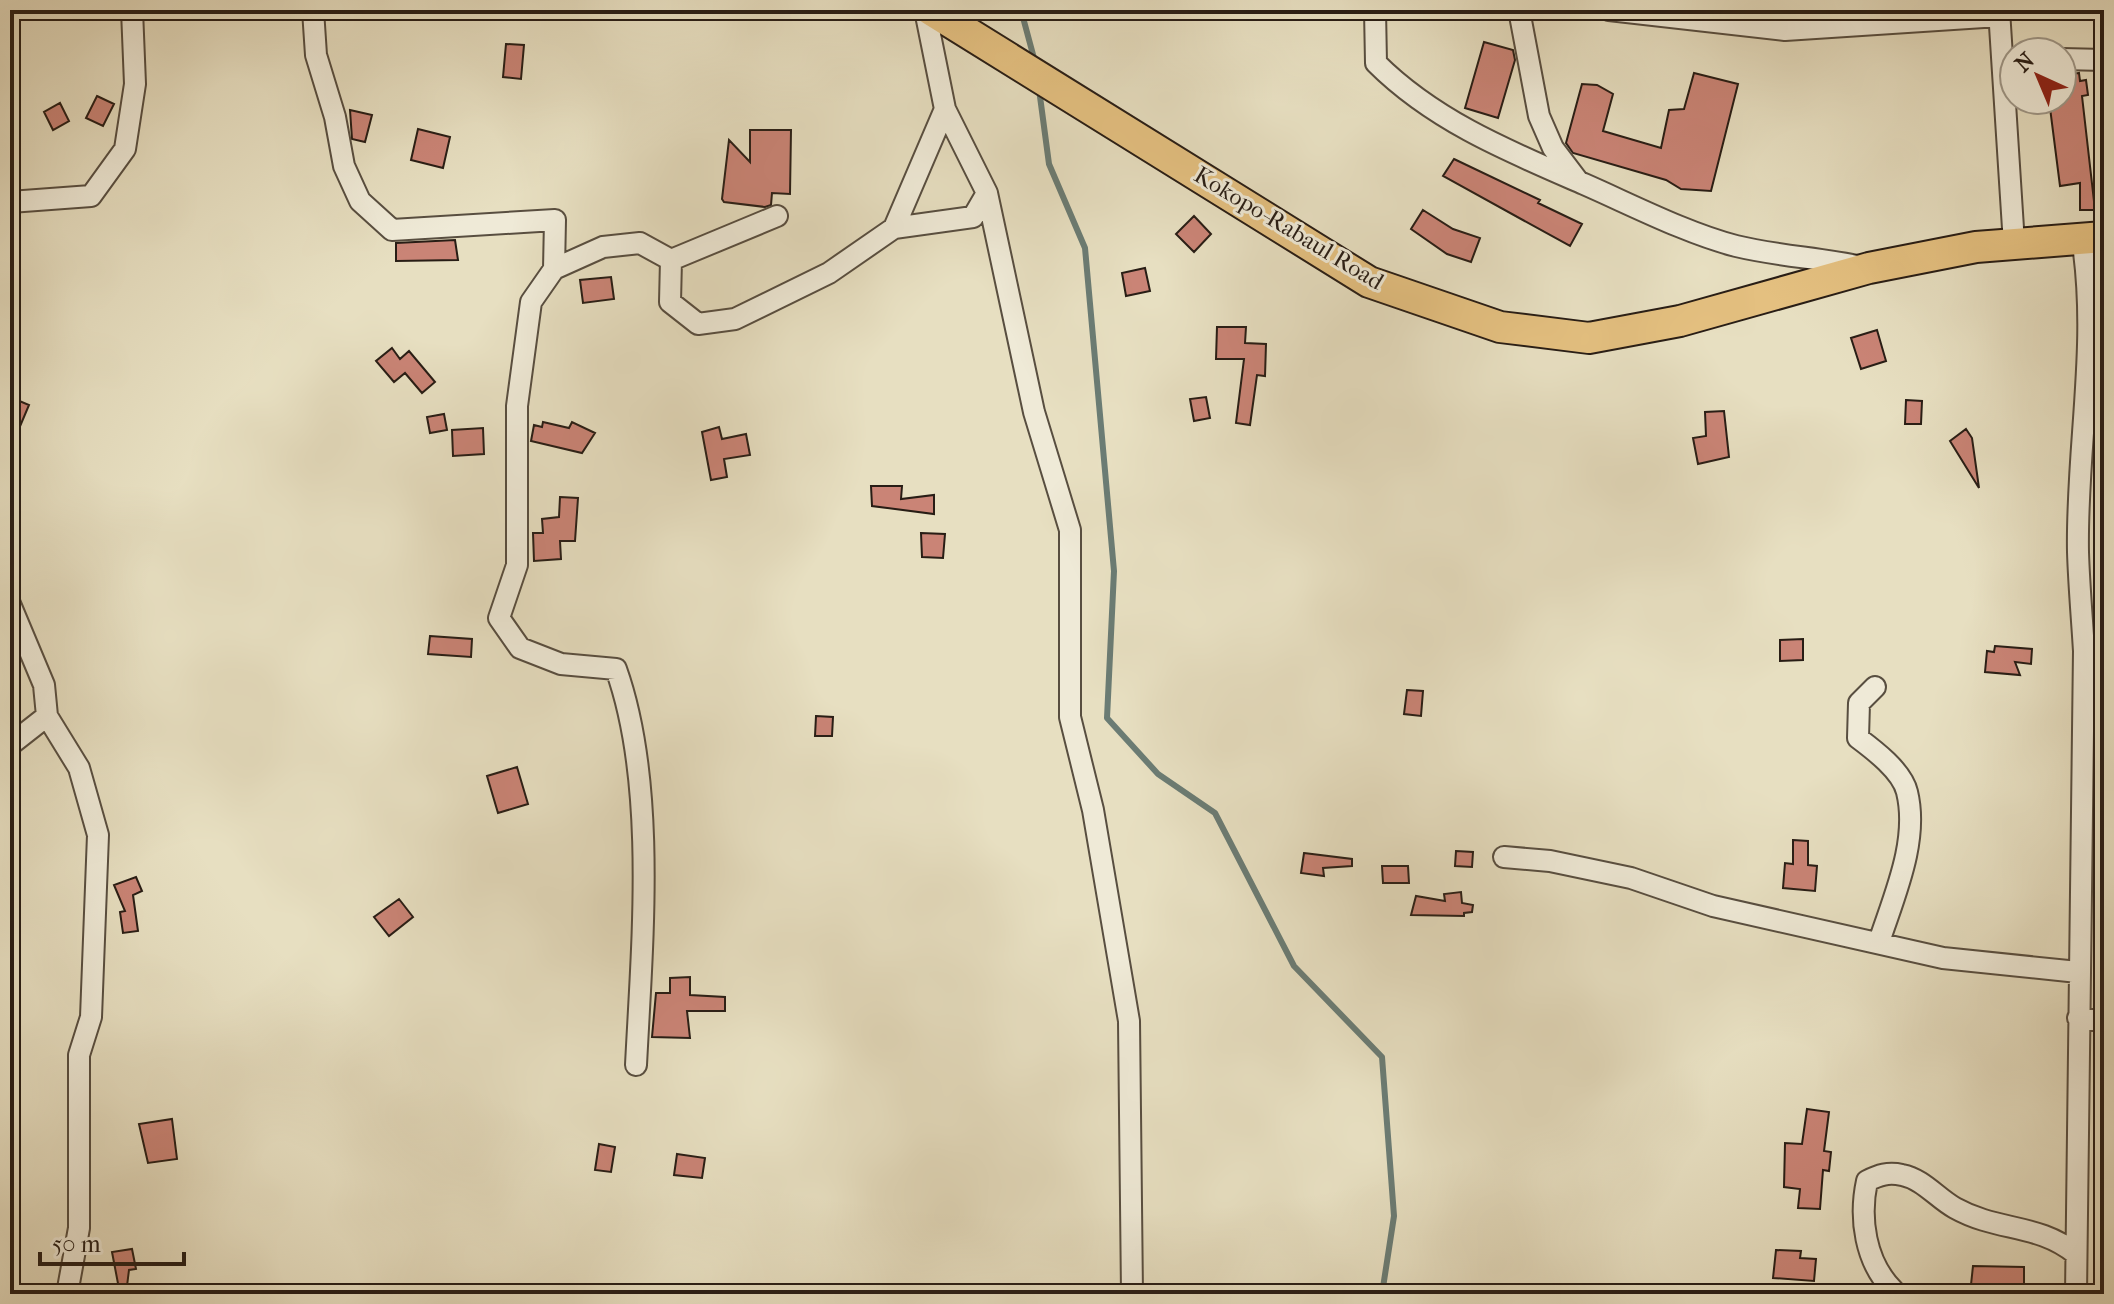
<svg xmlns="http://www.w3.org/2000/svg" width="2114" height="1304" viewBox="0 0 2114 1304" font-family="'IM FELL French Canon',serif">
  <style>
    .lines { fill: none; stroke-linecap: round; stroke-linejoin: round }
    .stream { stroke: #6b7c74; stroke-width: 6 }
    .building { fill: #ca8476; stroke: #281d15; stroke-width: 2 }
    .minor-casing { stroke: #584e40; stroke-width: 24 }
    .primary-casing { stroke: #281d15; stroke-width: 34 }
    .minor { stroke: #efead7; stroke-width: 20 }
    .primary { stroke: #e4c080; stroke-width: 30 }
    .labels { text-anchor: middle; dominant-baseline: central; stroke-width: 6; stroke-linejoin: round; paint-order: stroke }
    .street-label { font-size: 24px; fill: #281d15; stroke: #efead7 }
  </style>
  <rect width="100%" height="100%" fill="#e7dfc1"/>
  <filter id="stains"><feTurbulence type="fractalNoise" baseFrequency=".0025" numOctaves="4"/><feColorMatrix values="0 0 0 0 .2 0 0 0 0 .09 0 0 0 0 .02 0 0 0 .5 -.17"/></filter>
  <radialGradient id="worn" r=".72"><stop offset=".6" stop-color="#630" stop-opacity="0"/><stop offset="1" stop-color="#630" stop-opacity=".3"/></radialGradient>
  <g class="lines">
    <path class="stream" d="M1021,10L1035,62
      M1039,89L1049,164L1085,248L1114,571L1107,718L1158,774L1215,813L1294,966L1382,1057L1394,1216L1382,1294"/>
  </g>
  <path class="building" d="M1484,42L1513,50L1515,60L1498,118L1465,108Z
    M506,44L524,45L521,79L503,77Z
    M1694,73L1738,84L1711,191L1681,189L1666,180L1573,153L1566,143L1582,84L1597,85L1613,94L1603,131L1661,148L1669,110L1684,109Z
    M2079,73L2080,81L2086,80L2088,95L2082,96L2095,210H2080V183L2060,186L2049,100H2062V76Z
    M97,96L114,104L103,126L86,118Z
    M60,103L69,121L53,130L44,112Z
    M350,110L372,115L365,142L352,139Z
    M418,129L450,137L443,168L411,160Z
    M750,130H791L790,194L772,193L771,205L765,207L724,202L722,199L729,140L750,162Z
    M1454,159L1540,200L1538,203L1582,224L1570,246L1443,176Z
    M1423,210L1453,229L1480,238L1471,262L1447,254L1411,229Z
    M1194,216L1211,234L1194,252L1176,234Z
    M455,240L458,260L396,261V243Z
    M1145,268L1150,291L1126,296L1122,273Z
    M611,277L614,299L583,303L580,280Z
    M1217,327H1246L1245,343L1266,344L1265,376L1257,375L1250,425L1236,423L1244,359H1216Z
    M1877,330L1886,361L1861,369L1851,338Z
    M392,348L400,359L409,351L435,382L422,393L405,373L394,382L376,361Z
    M10,397L29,405L10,450Z
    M1206,397L1210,418L1194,421L1190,399Z
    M1906,400L1922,401L1921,424H1905Z
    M1724,411L1729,457L1698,464L1693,438L1706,436L1705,412Z
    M444,414L447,430L430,433L427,417Z
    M543,422L569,428L572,422L595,433L582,453L531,441L534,425L542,427Z
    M719,427L722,439L746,434L750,455L724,459L727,477L711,480L702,432Z
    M483,428L484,454L453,456L452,430Z
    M1966,429L1972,438L1979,488L1950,441Z
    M871,486H902L901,499L934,495V514L872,506Z
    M560,497L578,498L575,541H560L561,559L534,561L533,533H543L542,519L559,517Z
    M921,533L945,534L943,558L922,557Z
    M430,636L472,639L471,657L428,654Z
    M1803,639V660L1780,661V640Z
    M1995,646L2032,649L2031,664L2015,662L2020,675L1985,672L1987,651L1994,652Z
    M1407,690L1423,691L1421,716L1404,714Z
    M816,716L833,717L832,736H815Z
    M517,767L528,804L498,813L487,776Z
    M1793,840L1808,841V865L1817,866L1815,891L1783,888L1785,863L1793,864Z
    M1456,851L1473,852L1472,867L1455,866Z
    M1304,853L1352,859V866L1323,868L1324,876L1301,873Z
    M1382,866H1408L1409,883H1383Z
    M136,877L142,891L133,895L138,931L123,933L120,912L125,911L114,885Z
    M1461,892L1462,903L1473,905L1472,912L1464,913V916L1411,915L1416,896L1445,901L1444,894Z
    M399,899L413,917L389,936L374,917Z
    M690,977V995L725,997V1011H687L690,1038L652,1037L656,993H670V978Z
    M1807,1109L1829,1112L1824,1151L1831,1152L1829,1171L1823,1170L1820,1209L1798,1208L1800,1189L1784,1187L1785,1143L1802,1144Z
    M172,1119L177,1159L148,1163L139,1124Z
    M599,1144L615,1147L611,1172L595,1170Z
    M677,1154L705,1158L702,1178L674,1175Z
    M132,1249L136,1269L129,1270L126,1294H120L112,1252Z
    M1776,1250L1801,1251L1800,1258L1816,1259L1814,1281L1773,1278Z
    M1973,1266L2024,1267V1294H1970Z"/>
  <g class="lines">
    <defs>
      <path id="minor" d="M313,10L316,55L335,117L344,166L360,201L392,230L555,220L554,269
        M1375,10L1376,63C1434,121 1510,152 1584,184C1632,205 1686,233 1736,246C1777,256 1821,258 1862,267
        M1519,10L1539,116L1553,148L1578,181
        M1609,10L1785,30L1999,16
        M1999,10L2014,244
        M2062,59L2104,60
        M987,193L1034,412L1070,530V717L1093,810L1129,1021L1132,1294
        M10,202L91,196L125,149L135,84L132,10
        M894,228L945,109
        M671,260L777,216
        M10,604L44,685L47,716L10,745
        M1875,687L1859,703L1858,738C1874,750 1902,771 1907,792C1919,841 1894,896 1879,942
        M47,716L79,768L98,835L91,1017L79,1055V1228L67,1294
        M1504,857L1550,861L1631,878L1713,906L1943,958L2078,972
        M2078,1018L2104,1021
        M636,1065C642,944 657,784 616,669L561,664L520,648L499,618L517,565V406L531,302L554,269L603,247L640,243L671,260L670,302L698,324L735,319L829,273L894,228L973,217L987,193L945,109L925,10
        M1893,1290C1865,1262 1859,1218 1867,1181C1879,1175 1888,1172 1902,1175C1923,1179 1937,1198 1955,1208C1998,1232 2038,1223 2076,1254
        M2076,1294L2084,651C2082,618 2079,585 2078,552C2076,447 2099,344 2082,238"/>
      <path id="primary" d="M931,10L1369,282L1500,327L1589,338L1680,321L1869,268L1976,247L2104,237"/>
    </defs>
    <use href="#minor" class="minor-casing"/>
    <use href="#primary" class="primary-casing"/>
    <use href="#minor" class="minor"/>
    <use href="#primary" class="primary"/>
  </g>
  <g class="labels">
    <g class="street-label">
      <text transform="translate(1289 228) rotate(31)">Kokopo-Rabaul Road</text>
    </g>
  </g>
  <rect width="2114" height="1304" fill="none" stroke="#e7dfc1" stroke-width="40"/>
  <rect x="12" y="12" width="2090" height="1280" fill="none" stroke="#281d15" stroke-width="4"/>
  <rect x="20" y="20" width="2074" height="1264" fill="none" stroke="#281d15" stroke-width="2"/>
  <g transform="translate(2038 76) rotate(316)"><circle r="38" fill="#efead7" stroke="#9f9889" stroke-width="2"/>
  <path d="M0-6L14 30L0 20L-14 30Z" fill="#8f2418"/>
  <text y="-12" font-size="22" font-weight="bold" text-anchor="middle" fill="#281d15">N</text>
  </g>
  <path d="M40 1252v12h144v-12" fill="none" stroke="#281d15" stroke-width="4"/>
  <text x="52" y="1252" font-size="24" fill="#281d15" stroke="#efead7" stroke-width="6" paint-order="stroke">50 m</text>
  <rect width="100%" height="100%" filter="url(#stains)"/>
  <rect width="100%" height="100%" fill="url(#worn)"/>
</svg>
